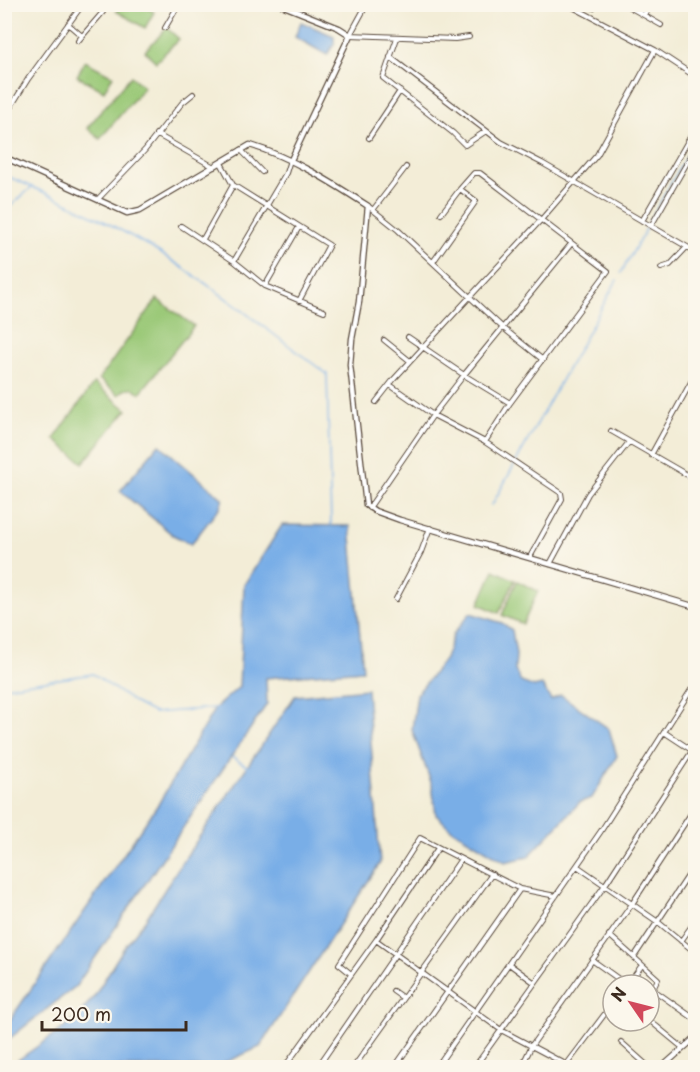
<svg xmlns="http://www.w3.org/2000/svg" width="700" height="1072" viewBox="0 0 700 1072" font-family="'Playpen Sans',sans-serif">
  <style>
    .green { fill: #99c876; stroke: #6a794a; stroke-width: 1.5 }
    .water { fill: #79aee7; stroke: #5a6c82; stroke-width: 1.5 }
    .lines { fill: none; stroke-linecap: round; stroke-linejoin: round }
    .stream { stroke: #79aee7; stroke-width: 1.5 }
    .minor-casing { stroke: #57473a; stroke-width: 6 }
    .tertiary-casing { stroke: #57473a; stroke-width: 7 }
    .minor { stroke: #fff; stroke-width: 4 }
    .tertiary { stroke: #fff; stroke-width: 4.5 }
  </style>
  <rect width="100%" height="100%" fill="#fbf7ec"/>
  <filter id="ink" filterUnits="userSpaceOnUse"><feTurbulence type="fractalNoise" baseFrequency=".0167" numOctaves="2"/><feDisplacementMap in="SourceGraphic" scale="12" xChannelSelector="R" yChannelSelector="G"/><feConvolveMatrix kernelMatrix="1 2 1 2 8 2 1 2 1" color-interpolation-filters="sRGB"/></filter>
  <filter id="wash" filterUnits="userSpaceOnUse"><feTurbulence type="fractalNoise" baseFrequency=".008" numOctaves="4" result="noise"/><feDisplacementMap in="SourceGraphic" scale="24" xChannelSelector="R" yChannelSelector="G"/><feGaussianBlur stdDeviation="1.35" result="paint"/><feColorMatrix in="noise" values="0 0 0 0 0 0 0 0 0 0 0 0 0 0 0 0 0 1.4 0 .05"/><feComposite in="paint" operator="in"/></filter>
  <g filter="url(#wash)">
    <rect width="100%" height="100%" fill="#f3edd7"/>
    <path class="green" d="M141,4L154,12L145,28L116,11L120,5Z
      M167,28L179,39L156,62L145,51Z
      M85,61L113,76L104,91L77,76Z
      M131,76L144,87L100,139L87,128Z
      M157,299L194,326L140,393L133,388L124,390L119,395L99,379Z
      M94,383L127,410L83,463L54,439Z
      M494,570L515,580L499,613L479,604Z
      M517,581L538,591L523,624L502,615Z"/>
    <path class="water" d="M301,22L334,36V44L327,55L295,37Z
      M159,444L223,499L220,507L191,544L173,535L120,491Z
      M282,525L350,526L363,670L266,678L267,704L76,986L5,1042V1027L159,803L215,708L239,687L244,585Z
      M470,613L502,623L512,630L516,654L515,670L521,682L534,687L542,685L551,700L561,695L609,729L617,756L592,798L580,802L528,857L505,862L451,829L436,815L432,785L412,730L417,694L445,659L454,633Z
      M367,689L380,863L260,1047L215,1067H19L18,1060L72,1022L94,997L123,949L146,919L177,870L295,696Z"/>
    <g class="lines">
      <path class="stream" d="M4,175C55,196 105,220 152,248C213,285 269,332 327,374L331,525
        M4,212L32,187
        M649,222L696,139
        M621,273L647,227
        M492,505L617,280
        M4,687L93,674L135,703L154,713L215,708
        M232,757L248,767"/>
    </g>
  </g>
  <g filter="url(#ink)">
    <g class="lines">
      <defs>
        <path id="minor" d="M367,4L350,35L455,39L469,37
          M567,4L655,50L696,77
          M624,4L661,25
          M594,8L596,4
          M644,15L650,4
          M68,24L82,36
          M165,28L179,4
          M397,38L383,78L453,133L465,145L486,131
          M78,41L103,12
          M390,57L501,142L542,163L696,252
          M4,118L28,79L83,4
          M156,134L214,167
          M369,138L400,91
          M241,150L262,172
          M221,163L233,185L329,245L299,301
          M460,189L474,173H480L608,271L510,403L485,442
          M98,199L145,150L182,103L193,94
          M368,206L398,230L502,327L543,360
          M373,210L406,167
          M642,221L696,127
          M181,226L234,261L265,286L324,311
          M651,226L696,147
          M203,239L233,185
          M234,261L286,173L290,160
          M433,262L476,201L460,189L441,214
          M661,268L670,265L687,247
          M265,286L299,227
          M408,337L464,375L510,403
          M384,340L410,361
          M390,385L433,415L485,442L561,493L562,499L530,557
          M376,402L394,379L540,221L597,155L655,50
          M611,431L696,480
          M651,455L696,373
          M369,508L433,415L464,375L571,244
          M550,564L588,494L629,442
          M396,599L421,552L430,528
          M664,732L696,753
          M577,866L658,922L696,953
          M609,935L658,979L654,987L655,991L696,1020
          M376,940L501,1030L573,1068
          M681,941L696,920
          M634,957L696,864
          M592,960L627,985
          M509,964L535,983
          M350,973L339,964L420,838L520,889L556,896
          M628,985L642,965
          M393,991L403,998
          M649,1020L683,1048
          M621,1042L650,1068
          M567,1064L613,1003
          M284,1068L376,940L438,848
          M317,1068L461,859
          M353,1068L492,874
          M394,1068L520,889
          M436,1068L601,831L696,682
          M474,1068L605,885L696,745
          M521,1068L532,1045L632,904L696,806"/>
        <path id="tertiary" d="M279,4L339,28L350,35L291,160
          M4,157L127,213L140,210L250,145C293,158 331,182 368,206L359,302L352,339L350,365L366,505L375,511L400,520L696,607
          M661,1068L696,1037"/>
      </defs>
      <use href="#minor" class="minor-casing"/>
      <use href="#tertiary" class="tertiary-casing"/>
      <use href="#minor" class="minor"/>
      <use href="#tertiary" class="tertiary"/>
    </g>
  </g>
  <rect width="700" height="1072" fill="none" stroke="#fbf7ec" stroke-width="24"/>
  <g transform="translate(631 1003) rotate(305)"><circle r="28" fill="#fbf7ec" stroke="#aea59a" stroke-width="1.5"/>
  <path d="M0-4.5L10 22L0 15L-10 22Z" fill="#d1495b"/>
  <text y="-9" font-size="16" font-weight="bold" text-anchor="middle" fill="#3b2a1e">N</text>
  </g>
  <path d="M42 1021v9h144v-9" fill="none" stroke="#3b2a1e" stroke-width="3"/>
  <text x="51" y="1021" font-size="18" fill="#3b2a1e" stroke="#fbf7ec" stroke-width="4.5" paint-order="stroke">200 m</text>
</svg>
